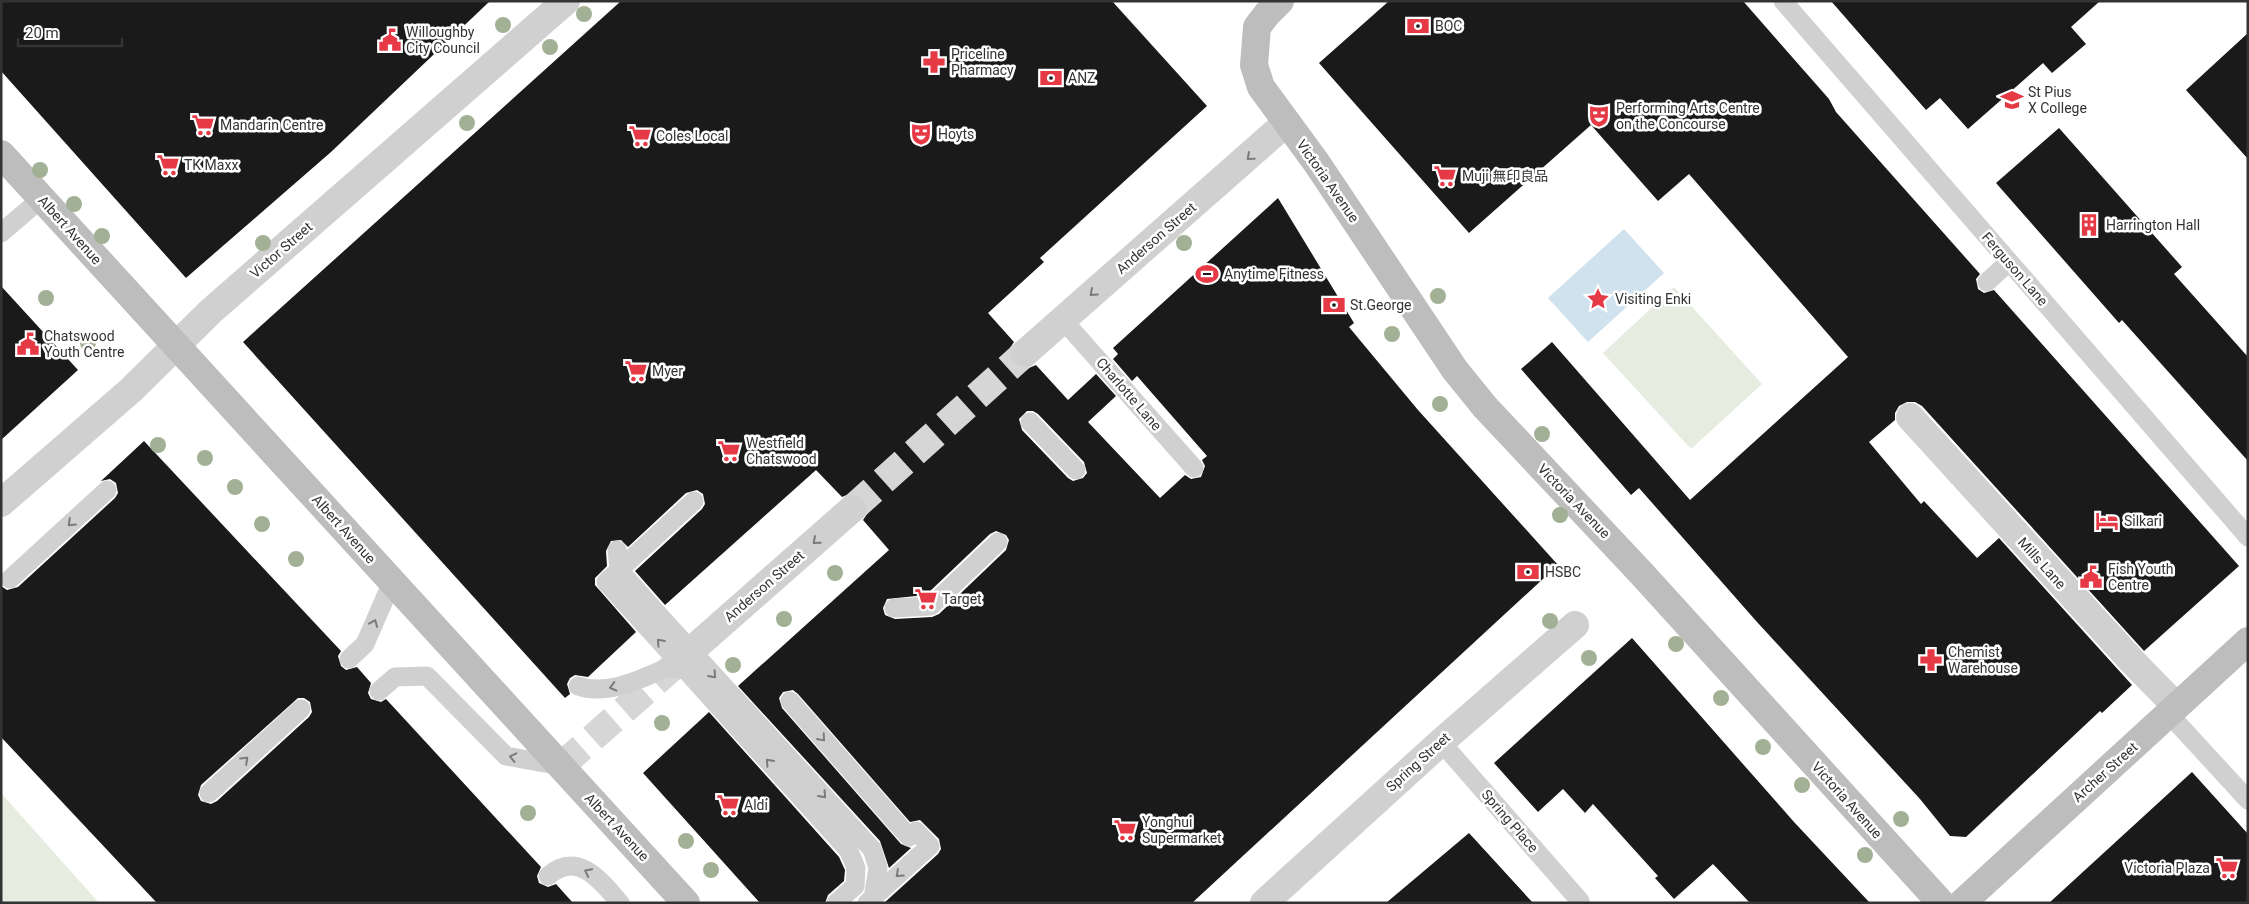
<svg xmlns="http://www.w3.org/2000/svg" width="2249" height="904" viewBox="0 0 2249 904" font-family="Roboto,'Noto Sans SC',sans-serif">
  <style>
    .green { fill: #e6ecdf }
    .water { fill: #cfe2ee }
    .building { fill: #1a1a1a; fill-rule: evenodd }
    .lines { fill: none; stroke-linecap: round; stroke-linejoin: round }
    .street-tunnel { stroke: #d6d6d6; stroke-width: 28; stroke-dasharray: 28 14; stroke-linecap: butt }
    .lane { stroke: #d0d0d0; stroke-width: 19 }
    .street { stroke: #d0d0d0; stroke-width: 28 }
    .secondary { stroke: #bdbdbd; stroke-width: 28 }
    .lane-bridge { stroke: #d0d0d0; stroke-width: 19 }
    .tree { fill: #a2b095 }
    .oneway { stroke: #7a7a7a }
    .labels { text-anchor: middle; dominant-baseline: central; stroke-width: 5; stroke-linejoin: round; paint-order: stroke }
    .poi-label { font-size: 14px; fill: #333; stroke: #fff; text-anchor: start }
    .street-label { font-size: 14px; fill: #333; stroke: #fff }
  </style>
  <rect width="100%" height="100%" fill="#fff"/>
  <path class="green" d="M1674,287L1762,384L1691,449L1603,353Z
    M1,793L99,903H1Z"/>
  <path class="water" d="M1624,229L1664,273L1588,342L1548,298Z"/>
  <path class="building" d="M1,1H490L331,152L186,278L1,71Z
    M621,1H1112L1207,106L1040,258L1044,262L988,313L1014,342L1010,348V357L1013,363L1020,368H1029L1036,365L1068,400L1096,374L1116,396L1088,422L1160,498L1185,475L1191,479L1201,477L1205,466L1202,460L1207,456L1137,376L1132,381L1113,359L1118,354L1113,348L1278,198L1354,323L1349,327L1418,410L1558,565L1192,903H884L938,854L941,849L939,839L920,820L910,822L798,694L793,690L783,692L779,698L782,708L901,844L911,848L889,868L880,841L738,686L889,550L863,520L867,514V506L863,498L857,494H849L842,497L816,470L665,605L635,571L702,509L705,504L703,494L697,490L686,493L628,547L621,540L611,541L606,551L607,566L595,578V585L636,632L588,677L575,675L570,678L567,684L570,694L565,698L243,342ZM1027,411H1033L1038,414L1084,462L1087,473L1083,478L1073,481L1068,478L1022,430L1019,419ZM996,531L1006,535L1009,540L1006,550L939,614L932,617L895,619L885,615L883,608L887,599L926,595L990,534Z
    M1389,1H1743L1829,99L1836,112L1980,274L1976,279L1978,289L1984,293L1994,290L2239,566L2144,651L1922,406L1915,402H1907L1899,406L1895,413V420L1869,442L1921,504L1924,501L1977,558L1999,538L2132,685L2102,713L2100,711L1966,837L1950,836L1920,799L1757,622L1639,488L1631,495L1521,369L1552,342L1690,500L1848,357L1689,174L1658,201L1591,125L1469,233L1319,63Z
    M1831,1H2100L2071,27L2086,44L2052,73L2043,63L1968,129L1940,98L1926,110Z
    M2248,33V159L2186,90Z
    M2059,128L2182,267L2174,274L2248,357V461L2122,320L2119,323L1996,183Z
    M1,286L78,370L1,440Z
    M144,441L341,651L338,656L341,666L346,670L357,667L371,683L368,693L371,699L381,702L386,699L541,867L537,876L539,883L548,887L556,884L573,903H157L1,737V586L7,590L18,587L115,498L118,493L116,483L110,479L101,481ZM298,698H304L310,702L312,712L309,717L217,801L211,804L201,801L198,795L201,785Z
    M1632,638L1794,822L1870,903H1750L1713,864L1674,899L1655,878L1658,876L1593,804L1585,813L1563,789L1538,812L1494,763Z
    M709,712L839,857L845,870L844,881L828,895L825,903H760L643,773Z
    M2192,772L2248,834V903H2049Z
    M1469,833L1533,903H1386Z"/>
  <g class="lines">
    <path class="street-tunnel" d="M852,509L1025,353
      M561,766L676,664"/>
    <path class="lane" d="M1783,1L2248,537
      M1,233L42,198
      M1987,282L2009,262
      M1063,320L1194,468
      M1030,422L1076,470
      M617,550L619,570L657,613
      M10,579L107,490
      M894,608L931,606L998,542
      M644,624L606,582L694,501
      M349,659L365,644L392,582
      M578,686C610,697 646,676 676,664
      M379,691L395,677L427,676L506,756L561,766
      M790,701L909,837L916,831L930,846L867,903
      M2168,713L2248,800
      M1441,742L1580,901
      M209,793L301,709
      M872,849L878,868L873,898
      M548,876C578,850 601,881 620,903
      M836,903L855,886L856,868L849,851"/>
    <path class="street" d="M1025,353L1286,123
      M1910,417L2132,661L2176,706
      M1,503L131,390L211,311L566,1
      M676,664L852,509
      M1264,903L1441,742L1575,625"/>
    <path class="secondary" d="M1280,1L1267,14L1257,27L1254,65L1261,87L1316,162L1455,370L1485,407L1642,574L1941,903
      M1,154L686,903
      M1962,903L2248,641"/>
    <path class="lane-bridge" d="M657,613L872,849
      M644,624L849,851"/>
  </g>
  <g class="tree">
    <circle cx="584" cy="14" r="8"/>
    <circle cx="503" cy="25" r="8"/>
    <circle cx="550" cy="47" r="8"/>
    <circle cx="467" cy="123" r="8"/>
    <circle cx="40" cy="170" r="8"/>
    <circle cx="74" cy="204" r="8"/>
    <circle cx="102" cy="236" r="8"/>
    <circle cx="263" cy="243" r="8"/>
    <circle cx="1184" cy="243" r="8"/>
    <circle cx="1438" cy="296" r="8"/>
    <circle cx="46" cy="298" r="8"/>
    <circle cx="1392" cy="334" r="8"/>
    <circle cx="88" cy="343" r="8"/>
    <circle cx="1440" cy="404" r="8"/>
    <circle cx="1542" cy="434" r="8"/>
    <circle cx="158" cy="445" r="8"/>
    <circle cx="205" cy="458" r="8"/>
    <circle cx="235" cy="487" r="8"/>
    <circle cx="1560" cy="515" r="8"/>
    <circle cx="262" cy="524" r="8"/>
    <circle cx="296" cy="559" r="8"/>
    <circle cx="835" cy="573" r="8"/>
    <circle cx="784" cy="619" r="8"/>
    <circle cx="1550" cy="621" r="8"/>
    <circle cx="1676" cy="644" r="8"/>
    <circle cx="1589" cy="658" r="8"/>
    <circle cx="733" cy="665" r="8"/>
    <circle cx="1721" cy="698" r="8"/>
    <circle cx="662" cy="723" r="8"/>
    <circle cx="1763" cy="747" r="8"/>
    <circle cx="1802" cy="785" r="8"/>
    <circle cx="528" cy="813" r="8"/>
    <circle cx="1901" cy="819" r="8"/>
    <circle cx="686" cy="841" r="8"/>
    <circle cx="1865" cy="855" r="8"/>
    <circle cx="711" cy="870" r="8"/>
  </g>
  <defs><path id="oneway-chevron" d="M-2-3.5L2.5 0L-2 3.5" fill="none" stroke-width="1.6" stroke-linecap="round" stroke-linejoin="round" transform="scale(1.25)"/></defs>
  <g class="oneway">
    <use href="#oneway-chevron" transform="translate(1250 157) rotate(139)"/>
    <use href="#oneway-chevron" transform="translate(1093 293) rotate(138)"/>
    <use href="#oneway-chevron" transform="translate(71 523) rotate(137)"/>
    <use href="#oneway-chevron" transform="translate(816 541) rotate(139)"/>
    <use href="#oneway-chevron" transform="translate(374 623) rotate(-67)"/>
    <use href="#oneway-chevron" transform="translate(660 642) rotate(-132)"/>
    <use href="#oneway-chevron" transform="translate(713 675) rotate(48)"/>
    <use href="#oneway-chevron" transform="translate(613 687) rotate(166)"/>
    <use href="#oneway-chevron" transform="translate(822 738) rotate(49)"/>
    <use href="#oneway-chevron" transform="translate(513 757) rotate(-167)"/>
    <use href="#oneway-chevron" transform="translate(245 760) rotate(-43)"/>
    <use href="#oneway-chevron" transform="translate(769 762) rotate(-132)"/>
    <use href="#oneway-chevron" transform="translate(823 795) rotate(48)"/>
    <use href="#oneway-chevron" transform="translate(588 872) rotate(-153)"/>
    <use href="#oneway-chevron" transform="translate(899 874) rotate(138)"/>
  </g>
  <defs>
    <symbol id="bank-bare" viewBox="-9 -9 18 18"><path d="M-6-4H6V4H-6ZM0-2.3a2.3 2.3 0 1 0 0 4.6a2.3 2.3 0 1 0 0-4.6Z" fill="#e63946" stroke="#fff" stroke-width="2.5" paint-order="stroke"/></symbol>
    <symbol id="civic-bare" viewBox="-9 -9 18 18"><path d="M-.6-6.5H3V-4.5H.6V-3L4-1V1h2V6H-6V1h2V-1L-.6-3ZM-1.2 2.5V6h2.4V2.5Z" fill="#e63946" stroke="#fff" stroke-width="2.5" paint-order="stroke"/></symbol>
    <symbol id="pharmacy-bare" viewBox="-9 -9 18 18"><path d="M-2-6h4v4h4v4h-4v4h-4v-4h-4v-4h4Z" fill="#e63946" stroke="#fff" stroke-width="2.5" paint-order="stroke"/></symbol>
    <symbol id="school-bare" viewBox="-9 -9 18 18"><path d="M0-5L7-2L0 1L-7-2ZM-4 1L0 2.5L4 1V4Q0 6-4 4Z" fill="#e63946" stroke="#fff" stroke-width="2.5" paint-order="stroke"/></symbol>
    <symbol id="theatre-bare" viewBox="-9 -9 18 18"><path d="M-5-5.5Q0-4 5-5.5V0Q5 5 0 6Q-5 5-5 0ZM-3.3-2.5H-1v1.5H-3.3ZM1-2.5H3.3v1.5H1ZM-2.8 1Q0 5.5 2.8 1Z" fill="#e63946" stroke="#fff" stroke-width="2.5" paint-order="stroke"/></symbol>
    <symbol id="supermarket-bare" viewBox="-9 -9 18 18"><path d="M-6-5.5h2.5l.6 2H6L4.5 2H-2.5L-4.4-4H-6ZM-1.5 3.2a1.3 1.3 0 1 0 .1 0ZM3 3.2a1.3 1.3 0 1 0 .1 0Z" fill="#e63946" stroke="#fff" stroke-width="2.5" paint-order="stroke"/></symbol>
    <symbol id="building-bare" viewBox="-9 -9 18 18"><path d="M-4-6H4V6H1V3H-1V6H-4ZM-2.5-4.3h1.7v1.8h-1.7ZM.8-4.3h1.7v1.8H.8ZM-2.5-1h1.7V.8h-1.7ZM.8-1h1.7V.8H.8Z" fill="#e63946" stroke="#fff" stroke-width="2.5" paint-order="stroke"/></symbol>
    <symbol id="stadium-bare" viewBox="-9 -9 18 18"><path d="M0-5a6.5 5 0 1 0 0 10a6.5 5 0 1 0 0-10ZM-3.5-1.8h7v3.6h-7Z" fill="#e63946" stroke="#fff" stroke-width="2.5" paint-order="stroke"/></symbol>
    <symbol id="sight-bare" viewBox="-9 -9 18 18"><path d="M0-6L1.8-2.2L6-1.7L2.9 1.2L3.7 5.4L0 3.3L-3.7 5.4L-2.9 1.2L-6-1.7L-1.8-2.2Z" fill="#e63946" stroke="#fff" stroke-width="2.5" paint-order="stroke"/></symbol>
    <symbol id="hotel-bare" viewBox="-9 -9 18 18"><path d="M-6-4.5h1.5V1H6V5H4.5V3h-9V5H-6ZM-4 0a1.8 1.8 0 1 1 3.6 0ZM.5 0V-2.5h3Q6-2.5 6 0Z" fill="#e63946" stroke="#fff" stroke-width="2.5" paint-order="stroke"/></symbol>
  </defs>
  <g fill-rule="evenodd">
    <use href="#bank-bare" x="1402" y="10" width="32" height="32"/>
    <use href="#civic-bare" x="374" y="24" width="32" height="32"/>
    <use href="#pharmacy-bare" x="918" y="46" width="32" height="32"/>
    <use href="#bank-bare" x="1035" y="62" width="32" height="32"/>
    <use href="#school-bare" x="1996" y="84" width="32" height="32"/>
    <use href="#theatre-bare" x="1583" y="100" width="32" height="32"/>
    <use href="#supermarket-bare" x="187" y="109" width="32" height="32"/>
    <use href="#theatre-bare" x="905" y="118" width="32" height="32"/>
    <use href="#supermarket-bare" x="624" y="120" width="32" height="32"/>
    <use href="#supermarket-bare" x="152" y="149" width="32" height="32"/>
    <use href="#supermarket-bare" x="1429" y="160" width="32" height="32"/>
    <use href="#building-bare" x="2073" y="209" width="32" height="32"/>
    <use href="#stadium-bare" x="1191" y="258" width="32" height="32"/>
    <use href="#sight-bare" x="1582" y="283" width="32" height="32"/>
    <use href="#bank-bare" x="1318" y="289" width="32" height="32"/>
    <use href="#civic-bare" x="12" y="328" width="32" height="32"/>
    <use href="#supermarket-bare" x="620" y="355" width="32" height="32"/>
    <use href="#supermarket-bare" x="713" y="435" width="32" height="32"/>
    <use href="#hotel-bare" x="2091" y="505" width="32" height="32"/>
    <use href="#bank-bare" x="1512" y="556" width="32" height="32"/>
    <use href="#civic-bare" x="2075" y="561" width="32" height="32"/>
    <use href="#supermarket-bare" x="910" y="583" width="32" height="32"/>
    <use href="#pharmacy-bare" x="1915" y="644" width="32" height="32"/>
    <use href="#supermarket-bare" x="712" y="789" width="32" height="32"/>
    <use href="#supermarket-bare" x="1109" y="814" width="32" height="32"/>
    <use href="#supermarket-bare" x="2211" y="852" width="32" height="32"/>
  </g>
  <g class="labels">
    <g class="poi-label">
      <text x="1435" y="26">BOC</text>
      <text x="406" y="32">Willoughby<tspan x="406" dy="16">City Council</tspan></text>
      <text x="951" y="54">Priceline<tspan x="951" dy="16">Pharmacy</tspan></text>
      <text x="1068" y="78">ANZ</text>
      <text x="2028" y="92">St Pius<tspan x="2028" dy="16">X College</tspan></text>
      <text x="1616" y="108">Performing Arts Centre<tspan x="1616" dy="16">on the Concourse</tspan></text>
      <text x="220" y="125">Mandarin Centre</text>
      <text x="938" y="134">Hoyts</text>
      <text x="656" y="136">Coles Local</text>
      <text x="184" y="165">TK Maxx</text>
      <text x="1462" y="176">Muji 無印良品</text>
      <text x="2106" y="225">Harrington Hall</text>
      <text x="1224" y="274">Anytime Fitness</text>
      <text x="1615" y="299">Visiting Enki</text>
      <text x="1350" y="305">St.George</text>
      <text x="44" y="336">Chatswood<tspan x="44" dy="16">Youth Centre</tspan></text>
      <text x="652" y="371">Myer</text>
      <text x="746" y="443">Westfield<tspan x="746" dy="16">Chatswood</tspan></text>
      <text x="2124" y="521">Silkari</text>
      <text x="2108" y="569">Fish Youth<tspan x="2108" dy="16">Centre</tspan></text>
      <text x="1545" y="572">HSBC</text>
      <text x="942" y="599">Target</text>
      <text x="1948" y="652">Chemist<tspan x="1948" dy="16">Warehouse</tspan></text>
      <text x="744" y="805">Aldi</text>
      <text x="1142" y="822">Yonghui<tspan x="1142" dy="16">Supermarket</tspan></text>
      <text x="2210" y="868" text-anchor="end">Victoria Plaza</text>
    </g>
    <g class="street-label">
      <text transform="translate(1328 181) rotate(55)">Victoria Avenue</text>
      <text transform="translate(70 230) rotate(48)">Albert Avenue</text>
      <text transform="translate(1156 238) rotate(-41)">Anderson Street</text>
      <text transform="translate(281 250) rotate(-41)">Victor Street</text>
      <text transform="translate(2015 269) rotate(49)">Ferguson Lane</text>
      <text transform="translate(1129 394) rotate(49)">Charlotte Lane</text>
      <text transform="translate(1574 501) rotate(46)">Victoria Avenue</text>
      <text transform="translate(344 529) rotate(48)">Albert Avenue</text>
      <text transform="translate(2042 563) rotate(48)">Mills Lane</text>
      <text transform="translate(764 586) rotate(-41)">Anderson Street</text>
      <text transform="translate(1418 762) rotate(-42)">Spring Street</text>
      <text transform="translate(2105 772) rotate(-42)">Archer Street</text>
      <text transform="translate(1847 800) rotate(48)">Victoria Avenue</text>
      <text transform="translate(1510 821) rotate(49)">Spring Place</text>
      <text transform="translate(617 827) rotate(47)">Albert Avenue</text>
    </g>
  </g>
  <rect width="2249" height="904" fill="none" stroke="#333333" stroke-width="5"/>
  <path d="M18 38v8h104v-8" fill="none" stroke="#333333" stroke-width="2.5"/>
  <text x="25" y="38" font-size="15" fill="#333333" stroke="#ffffff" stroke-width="4" paint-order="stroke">20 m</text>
</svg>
